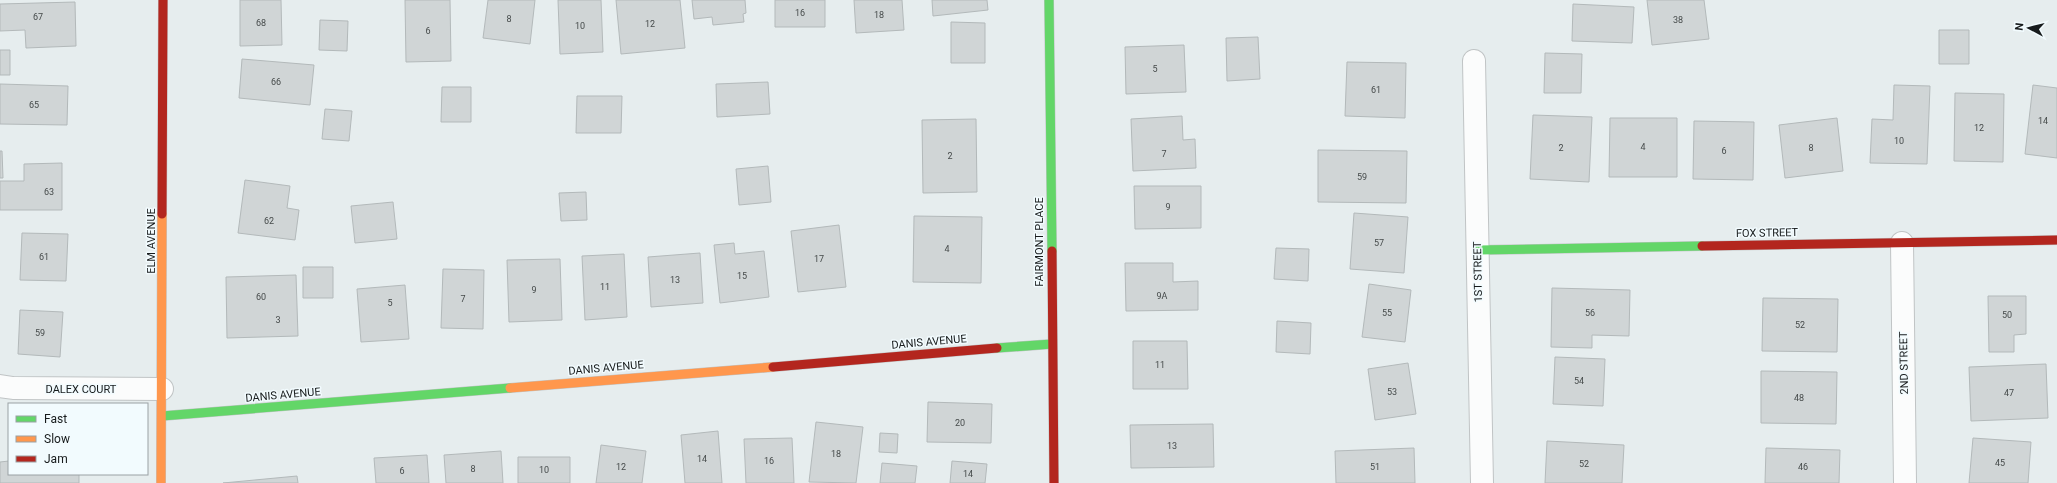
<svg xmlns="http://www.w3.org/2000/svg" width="2057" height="483" viewBox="0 0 2057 483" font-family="Roboto,sans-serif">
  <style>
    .building { fill: #d0d5d6; stroke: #b3b9ba }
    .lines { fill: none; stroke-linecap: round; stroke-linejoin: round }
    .street-casing { stroke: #c0c4c5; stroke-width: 24 }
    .fast-casing { stroke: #c0c4c5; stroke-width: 10 }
    .slow-casing { stroke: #c0c4c5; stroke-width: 10 }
    .jam-casing { stroke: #c0c4c5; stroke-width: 10 }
    .street { stroke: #fbfcfc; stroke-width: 22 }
    .fast { stroke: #63d668; stroke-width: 9 }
    .slow { stroke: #ff974d; stroke-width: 9 }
    .jam { stroke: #b3261e; stroke-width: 9 }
    .labels { text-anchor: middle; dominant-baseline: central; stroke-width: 3; stroke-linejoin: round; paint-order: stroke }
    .number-label { font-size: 9px; fill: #454a4a }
    .street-label { font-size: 11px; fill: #171b1c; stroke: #f2fbfe }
  </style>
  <rect width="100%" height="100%" fill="#e6edee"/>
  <path class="building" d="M240,0H281L282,45L240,46Z
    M405,0H450L451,61L406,62Z
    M488,0H535L530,44L483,38Z
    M558,0H601L603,52L560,54Z
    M616,0H680L685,48L621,54Z
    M692,0H745L746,13L743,14L744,22L713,25L712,17L694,19Z
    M775,0H825V27H775Z
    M854,0H902L904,30L856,33Z
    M932,0H987L988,10L933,16Z
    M1647,0H1704L1709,39L1652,45Z
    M75,2L76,46L26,48L25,30L0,31V4Z
    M1573,4L1634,7L1632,43L1572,41Z
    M320,20L348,21L347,51L319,50Z
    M951,22L985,23V63H951Z
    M1939,30H1969V64H1939Z
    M1258,37L1260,79L1227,81L1226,38Z
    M1184,45L1186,92L1126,94L1125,47Z
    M0,50H10V75H0Z
    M1545,53L1582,54L1581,93H1544Z
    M242,59L314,65L310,105L239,98Z
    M1347,62L1406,63L1405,118L1345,116Z
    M768,82L770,114L717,117L716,84Z
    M0,84L68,86L67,125L0,124Z
    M1894,85L1930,86L1927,164L1870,163L1872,119L1893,120Z
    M2033,85L2057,88V158L2025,154Z
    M442,87H471V122H441Z
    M1955,93L2004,94L2003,162L1954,161Z
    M577,96H622L621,133H576Z
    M325,109L352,111L349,141L322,139Z
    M1533,115L1592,117L1589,182L1530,179Z
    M1182,116L1183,140L1195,139L1196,168L1133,171L1131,119Z
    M1610,118H1677V177H1609Z
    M1837,118L1843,171L1785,178L1779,125Z
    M976,119L977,192L923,193L922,120Z
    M1694,121L1754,122L1753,180L1693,179Z
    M1318,150L1407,151L1406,203L1318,202Z
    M0,151H2L3,178H0Z
    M62,163V210H0V181H24V164Z
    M768,166L771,202L739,205L736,169Z
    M245,180L290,186L287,208L299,210L295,240L238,233Z
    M1134,186H1201V228L1135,229Z
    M586,192L587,220L561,221L559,193Z
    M393,202L397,239L355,243L351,206Z
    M1354,213L1408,217L1404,273L1350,269Z
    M914,216L982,217L981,283L913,282Z
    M839,225L846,287L798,292L791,231Z
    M22,233L68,234L66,281L20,280Z
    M734,243L735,254L764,251L769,297L720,303L714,245Z
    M1276,248L1309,249L1308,281L1274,279Z
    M700,253L703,303L651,307L648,257Z
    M624,254L627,317L585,320L582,256Z
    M560,259L562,320L509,322L507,260Z
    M1125,263H1173V282L1198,281V310L1126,311Z
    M303,267H333V298H303Z
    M443,269L484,270L483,329L441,328Z
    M296,275L298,336L227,338L226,277Z
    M1369,284L1411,290L1405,342L1362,337Z
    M405,285L409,339L361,342L357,289Z
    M1552,288L1630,290L1629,336L1592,335V348L1551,347Z
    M1988,296H2026V334L2014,335V352H1989Z
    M1763,298L1838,299L1837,352L1762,351Z
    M20,310L63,312L60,357L18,354Z
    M1277,321L1311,323L1310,354L1276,352Z
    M1133,341H1187L1188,389H1133Z
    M1555,357L1605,359L1603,406L1553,404Z
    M1408,363L1416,414L1375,420L1368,369Z
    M2046,364L2048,418L1971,421L1969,367Z
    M1761,371L1837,372L1836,424L1761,423Z
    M928,402L992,404L991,443L927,442Z
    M816,422L863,427L856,483L809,482Z
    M1213,424L1214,467L1131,468L1130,425Z
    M718,431L722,483H685L681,435Z
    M880,433L898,434L897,453L879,452Z
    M792,438L794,483H746L744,439Z
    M1973,438L2031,442L2028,483H1969Z
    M1547,441L1624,445L1622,483H1545Z
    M601,445L646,451L642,483H596Z
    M1414,448L1415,483H1336L1335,451Z
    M1766,448L1840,450L1839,483H1765Z
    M501,451L503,483H446L444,455Z
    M427,455L429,483H376L374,458Z
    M518,457H570V483H518Z
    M9,461V474H79V483H0V462Z
    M952,461L987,464L985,483H950Z
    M882,463L917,466L915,483H880Z
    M297,476L298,483H223Z"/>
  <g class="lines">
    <defs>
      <path id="street" d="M1474,61L1482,483
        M1902,243L1905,483
        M0,386L13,388L162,389"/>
      <path id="fast" d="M1049,0L1052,251
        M1478,250L1702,246
        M997,348L1052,344
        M162,416L510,388"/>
      <path id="slow" d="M510,388L773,367
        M161,483L162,214"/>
      <path id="jam" d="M162,214L163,0
        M1702,246L2057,240
        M1052,251L1054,483
        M773,367L997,348"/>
    </defs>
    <use href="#street" class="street-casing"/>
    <use href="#fast" class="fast-casing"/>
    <use href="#slow" class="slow-casing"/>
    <use href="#jam" class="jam-casing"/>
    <use href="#street" class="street"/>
    <use href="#fast" class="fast"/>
    <use href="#slow" class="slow"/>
    <use href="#jam" class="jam"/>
  </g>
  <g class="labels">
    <g class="number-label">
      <text x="800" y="13">16</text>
      <text x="879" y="15">18</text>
      <text x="38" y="17">67</text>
      <text x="509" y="19">8</text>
      <text x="1678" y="20">38</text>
      <text x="261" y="23">68</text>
      <text x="650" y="24">12</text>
      <text x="580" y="26">10</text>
      <text x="428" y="31">6</text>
      <text x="1155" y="69">5</text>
      <text x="276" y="82">66</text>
      <text x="1376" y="90">61</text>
      <text x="34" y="105">65</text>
      <text x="2043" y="121">14</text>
      <text x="1979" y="128">12</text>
      <text x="1899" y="141">10</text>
      <text x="1643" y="147">4</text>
      <text x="1561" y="148">2</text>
      <text x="1811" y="148">8</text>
      <text x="1724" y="151">6</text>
      <text x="1164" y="154">7</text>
      <text x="950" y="156">2</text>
      <text x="1362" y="177">59</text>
      <text x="49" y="192">63</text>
      <text x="1168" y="207">9</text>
      <text x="269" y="221">62</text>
      <text x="1379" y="243">57</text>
      <text x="947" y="249">4</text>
      <text x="44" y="257">61</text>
      <text x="819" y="259">17</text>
      <text x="742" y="276">15</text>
      <text x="675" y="280">13</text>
      <text x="605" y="287">11</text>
      <text x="534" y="290">9</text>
      <text x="1162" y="296">9A</text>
      <text x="261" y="297">60</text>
      <text x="463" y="299">7</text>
      <text x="390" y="303">5</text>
      <text x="1387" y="313">55</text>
      <text x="1590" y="313">56</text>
      <text x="2007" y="315">50</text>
      <text x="278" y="320">3</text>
      <text x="1800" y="325">52</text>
      <text x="40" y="333">59</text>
      <text x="1160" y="365">11</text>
      <text x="1579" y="381">54</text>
      <text x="1392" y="392">53</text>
      <text x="2009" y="393">47</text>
      <text x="1799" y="398">48</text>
      <text x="960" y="423">20</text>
      <text x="1172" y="446">13</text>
      <text x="836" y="454">18</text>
      <text x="702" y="459">14</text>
      <text x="769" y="461">16</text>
      <text x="2000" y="463">45</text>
      <text x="1584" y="464">52</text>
      <text x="621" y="467">12</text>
      <text x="1375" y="467">51</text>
      <text x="1803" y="467">46</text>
      <text x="473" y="469">8</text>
      <text x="544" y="470">10</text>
      <text x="402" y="471">6</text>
      <text x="968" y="474">14</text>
    </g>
    <g class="street-label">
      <text transform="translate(1767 233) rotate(-1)">FOX STREET</text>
      <text transform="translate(151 241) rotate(-90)">ELM AVENUE</text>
      <text transform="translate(1039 242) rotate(-90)">FAIRMONT PLACE</text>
      <text transform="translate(1478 272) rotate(-91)">1ST STREET</text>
      <text transform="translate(929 342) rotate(-5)">DANIS AVENUE</text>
      <text transform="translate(1904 363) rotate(-91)">2ND STREET</text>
      <text transform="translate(606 368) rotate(-5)">DANIS AVENUE</text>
      <text x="81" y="389">DALEX COURT</text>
      <text transform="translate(283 395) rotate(-5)">DANIS AVENUE</text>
    </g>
  </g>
  <rect x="8" y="403" width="140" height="72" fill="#f2fbfe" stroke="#9aa1a4"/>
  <rect x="16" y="416" width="20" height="6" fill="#63d668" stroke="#9aa1a4"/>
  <text x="44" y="423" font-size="12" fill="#171b1c">Fast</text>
  <rect x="16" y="436" width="20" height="6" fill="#ff974d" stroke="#9aa1a4"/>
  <text x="44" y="443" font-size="12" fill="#171b1c">Slow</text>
  <rect x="16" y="456" width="20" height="6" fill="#b3261e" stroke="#9aa1a4"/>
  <text x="44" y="463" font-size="12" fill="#171b1c">Jam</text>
  <g transform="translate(2029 28) rotate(277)" stroke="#f2fbfe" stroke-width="3" paint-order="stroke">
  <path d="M0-3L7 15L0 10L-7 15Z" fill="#171b1c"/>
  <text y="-6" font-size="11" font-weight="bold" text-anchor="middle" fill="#171b1c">N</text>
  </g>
</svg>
